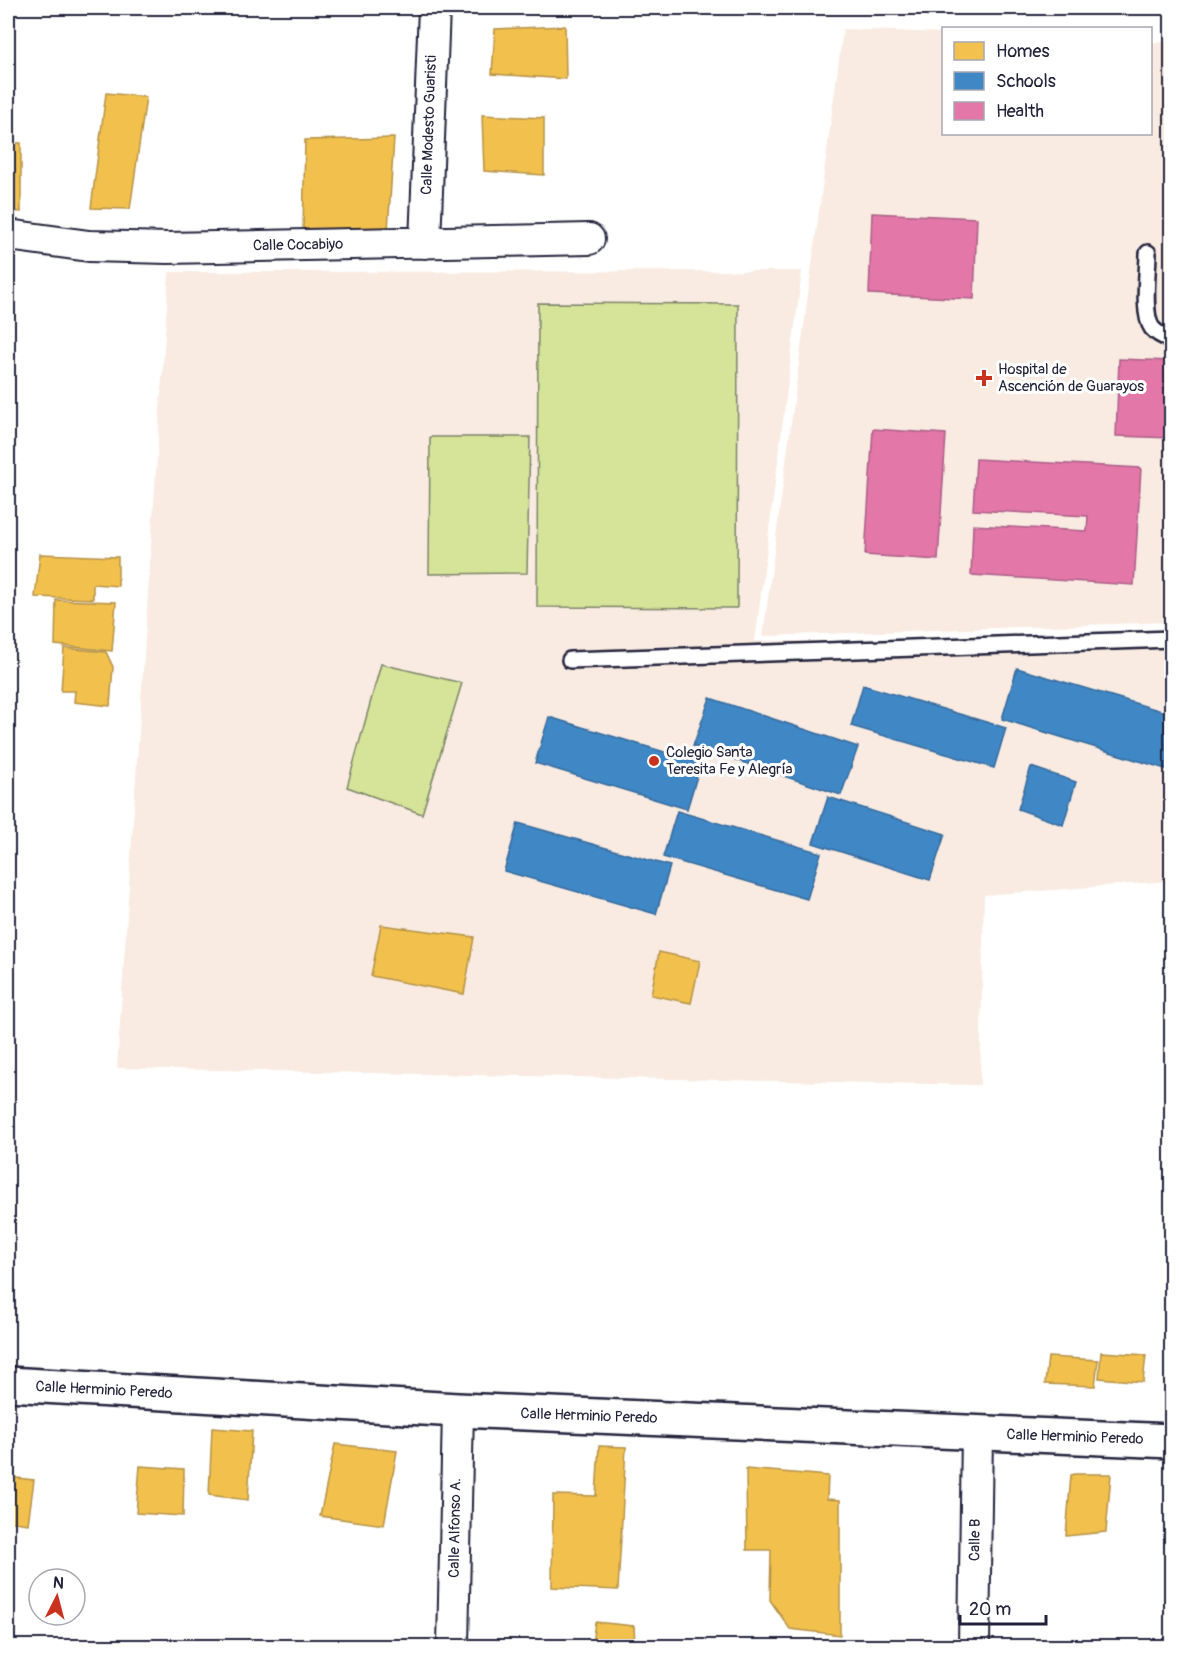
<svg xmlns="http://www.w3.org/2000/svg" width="1179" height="1654" viewBox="0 0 1179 1654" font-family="Pangolin,sans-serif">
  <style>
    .built { fill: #f9ebe1 }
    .green { fill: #d5e498; stroke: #7c836a; stroke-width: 1.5 }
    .homes { fill: #f2c14e; stroke: #b49148; stroke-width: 1.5 }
    .schools { fill: #3f88c5; stroke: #36699c; stroke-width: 1.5 }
    .health { fill: #e377a8; stroke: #a95e87; stroke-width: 1.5 }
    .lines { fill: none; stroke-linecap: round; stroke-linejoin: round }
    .lane-casing { stroke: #22223b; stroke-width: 20 }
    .street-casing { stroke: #22223b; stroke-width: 34 }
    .secondary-casing { stroke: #22223b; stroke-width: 38 }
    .lane { stroke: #fff; stroke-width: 15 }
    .street { stroke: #fff; stroke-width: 30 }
    .secondary { stroke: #fff; stroke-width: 33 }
    .poi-dot { fill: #c8321e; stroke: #fff; stroke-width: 2 }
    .labels { text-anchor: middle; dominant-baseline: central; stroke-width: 6; stroke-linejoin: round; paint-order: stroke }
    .street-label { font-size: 15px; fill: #22223b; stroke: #fff }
    .poi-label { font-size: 15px; fill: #22223b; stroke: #fff; text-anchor: start }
  </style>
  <rect width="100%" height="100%" fill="#fff"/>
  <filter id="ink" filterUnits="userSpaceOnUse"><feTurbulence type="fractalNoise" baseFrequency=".0167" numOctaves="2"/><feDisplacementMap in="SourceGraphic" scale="12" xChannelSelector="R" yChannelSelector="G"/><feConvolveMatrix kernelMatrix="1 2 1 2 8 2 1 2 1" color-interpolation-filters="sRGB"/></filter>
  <g filter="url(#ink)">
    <path class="built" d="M843,29L943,33L944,134H1150L1151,42H1171V622L763,636Z
      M802,271L755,641H1171V881L984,895L980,1085L117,1068L169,272Z"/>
    <path class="green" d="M538,303L738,304L737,608L537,607Z
      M430,437H530L527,573L429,574Z
      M381,664L462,683L422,814L347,787Z"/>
    <path class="homes" d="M565,26L566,79L492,74L495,29Z
      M106,93L146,97L130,209L91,208Z
      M482,115L544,118V175L484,171Z
      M394,138L388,230L303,231L305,140Z
      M8,143H21V212L8,211Z
      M40,554L118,557V586L93,584V599L35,597Z
      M56,600L116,602L112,651L55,645Z
      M64,648L106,652L113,667L110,706L74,702L75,691H61Z
      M381,925L474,937L464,994L371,976Z
      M659,952L700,961L691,1003L651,995Z
      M1101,1352L1146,1355L1143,1382L1099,1378Z
      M1048,1357L1098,1360L1095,1386L1045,1384Z
      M212,1428L252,1431L248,1500L209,1495Z
      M335,1444L397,1451L384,1525L320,1516Z
      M599,1446L626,1447L618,1590L552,1587L553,1495L596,1496Z
      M140,1466L184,1469L183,1516L136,1513Z
      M746,1469L828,1476L827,1499L840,1500V1635L790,1629L770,1600L771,1550H747Z
      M1075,1474H1111L1106,1532L1066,1536L1071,1475Z
      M8,1477L34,1480L28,1524L8,1521Z
      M595,1622L634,1626L635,1646H559V1643L592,1644Z"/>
    <path class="schools" d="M1017,668L1172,714V771L1002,719Z
      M863,685L1006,728L994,768L851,726Z
      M710,698L858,747L841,795L693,746Z
      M549,717L701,763L687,809L535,763Z
      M1031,767L1076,782L1063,825L1018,809Z
      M828,797L945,834L930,880L813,843Z
      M677,811L821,853L807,899L663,857Z
      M518,823L670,866L656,914L504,871Z"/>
    <path class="health" d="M872,213L977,218L974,299L869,294Z
      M1119,359L1172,361V438L1116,436Z
      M873,429L946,434L938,560L865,555Z
      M976,459L1141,468L1134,585L971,575L973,525L1087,531L1088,516L973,510Z"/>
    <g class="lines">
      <defs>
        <path id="lane" d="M1148,253C1148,271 1142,314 1152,328C1157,334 1164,337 1172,340
          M570,660L1172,639"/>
        <path id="street" d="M8,235L89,246L168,248L589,239
          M425,243L434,8
          M453,1646L458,1410
          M974,1646L977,1433"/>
        <path id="secondary" d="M8,1384L458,1410L1172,1441"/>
      </defs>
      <use href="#lane" class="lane-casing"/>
      <use href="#street" class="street-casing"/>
      <use href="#secondary" class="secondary-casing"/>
      <use href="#lane" class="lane"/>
      <use href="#street" class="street"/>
      <use href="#secondary" class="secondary"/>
    </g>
  </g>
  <g class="poi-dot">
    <path d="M981 369h6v6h6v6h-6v6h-6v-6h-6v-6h6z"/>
    <circle cx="654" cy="761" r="6"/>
  </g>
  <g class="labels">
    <g class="street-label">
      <text transform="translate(429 125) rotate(-88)">Calle Modesto Guaristi</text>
      <text transform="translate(298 245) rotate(-1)">Calle Cocabiyo</text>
      <text transform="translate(104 1390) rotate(3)">Calle Herminio Peredo</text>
      <text transform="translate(589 1416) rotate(2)">Calle Herminio Peredo</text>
      <text transform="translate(1075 1437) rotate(2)">Calle Herminio Peredo</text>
      <text transform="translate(455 1528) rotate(-89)">Calle Alfonso A.</text>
      <text transform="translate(975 1540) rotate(-89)">Calle B</text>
    </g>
    <g class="poi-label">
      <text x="998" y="369">Hospital de<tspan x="998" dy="17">Ascención de Guarayos</tspan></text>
      <text x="666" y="752">Colegio Santa<tspan x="666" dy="17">Teresita Fe y Alegría</tspan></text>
    </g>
  </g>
  <rect width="1179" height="1654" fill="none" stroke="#fff" stroke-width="30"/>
  <rect x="15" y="15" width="1149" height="1624" fill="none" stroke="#22223b" stroke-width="2" filter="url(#ink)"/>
  <rect x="942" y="27" width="210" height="108" fill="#ffffff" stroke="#a7a7b1" stroke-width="1.5"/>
  <rect x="954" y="42" width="30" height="18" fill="#f2c14e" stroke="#a7a7b1" stroke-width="1.5"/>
  <text x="996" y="57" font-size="18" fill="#22223b">Homes</text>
  <rect x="954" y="72" width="30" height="18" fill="#3f88c5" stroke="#a7a7b1" stroke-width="1.5"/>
  <text x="996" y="87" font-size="18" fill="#22223b">Schools</text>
  <rect x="954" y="102" width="30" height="18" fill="#e377a8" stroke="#a7a7b1" stroke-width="1.5"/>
  <text x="996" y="117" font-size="18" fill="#22223b">Health</text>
  <g transform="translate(57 1597) rotate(6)"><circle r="28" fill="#ffffff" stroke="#a7a7b1" stroke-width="1.5"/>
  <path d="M0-4.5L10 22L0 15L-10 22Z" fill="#c8321e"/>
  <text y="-9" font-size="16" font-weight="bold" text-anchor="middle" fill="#22223b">N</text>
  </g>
  <path d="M960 1615v9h86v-9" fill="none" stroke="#22223b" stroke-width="3"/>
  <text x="969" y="1615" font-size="18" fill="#22223b" stroke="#ffffff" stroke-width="4.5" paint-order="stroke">20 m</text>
</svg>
